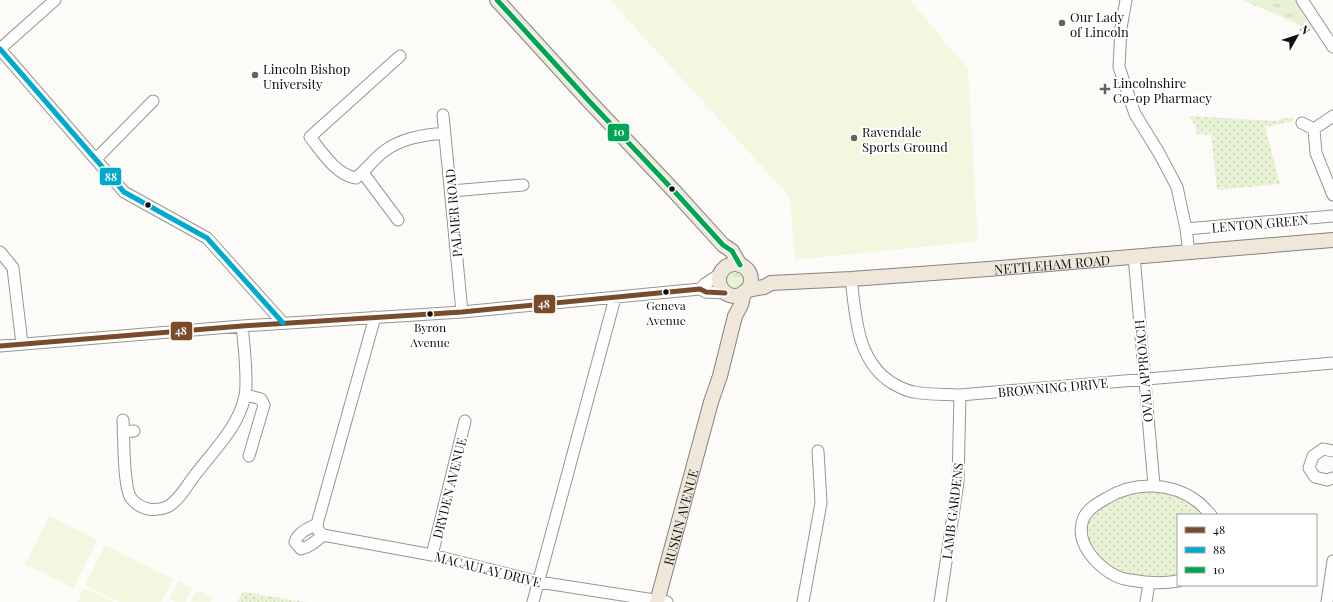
<svg xmlns="http://www.w3.org/2000/svg" width="1333" height="602" viewBox="0 0 1333 602" font-family="'Playfair Display',serif">
  <style>
    .grass { fill: url(#grass-tufts) }
    .park { fill: url(#park-dots) }
    .pitch { fill: #f2f7e0 }
    .lines { fill: none; stroke-linecap: round; stroke-linejoin: round }
    .minor-casing { stroke: #979695; stroke-width: 13 }
    .major-casing { stroke: #848482; stroke-width: 16 }
    .minor { stroke: #fffefe; stroke-width: 11 }
    .major { stroke: #eee7da; stroke-width: 14 }
    .bus-1-casing { stroke: #fff; stroke-width: 8 }
    .bus-2-casing { stroke: #fff; stroke-width: 8 }
    .bus-3-casing { stroke: #fff; stroke-width: 8 }
    .bus-1 { stroke: #7a4b2a; stroke-width: 5 }
    .bus-2 { stroke: #00a9ce; stroke-width: 5 }
    .bus-3 { stroke: #00a651; stroke-width: 5 }
    .poi-dot { fill: #636362; stroke: #fff; stroke-width: 1.5 }
    .bus-dot { fill: #111; stroke: #fff; stroke-width: 1.5 }
    .labels { text-anchor: middle; dominant-baseline: central; stroke-width: 4; stroke-linejoin: round; paint-order: stroke }
    .bus-label { font-size: 12px; fill: #111; stroke: #fff }
    .poi-label { font-size: 13px; fill: #111; stroke: #fff; text-anchor: start }
    .street-label { font-size: 13px; fill: #111; stroke: #fff }
    .line-badge { stroke: #fff; stroke-width: 1.5 }
    .badge-label { font-size: 11px; text-anchor: middle; font-weight: bold; fill: #fff }
  </style>
  <defs>
    <pattern id="grass-tufts" width="24" height="20" patternUnits="userSpaceOnUse"><rect width="24" height="20" fill="#e8f3d6"/><path d="M3 7l-1-3M5 7V3M7 7l1-3M15 17l-1-3M17 17v-4M19 17l1-3" fill="none" stroke="#c6cfb7"/></pattern>
    <pattern id="park-dots" width="8" height="8" patternUnits="userSpaceOnUse"><rect width="8" height="8" fill="#e8f3d6"/><path d="M2 2h.1M6 6h.1" fill="none" stroke="#c6cfb7" stroke-width="1.8" stroke-linecap="round"/></pattern>
  </defs>
  <rect width="100%" height="100%" fill="#fcfbf7"/>
  <path class="grass" d="M1242,0H1302L1326,36Z
    M724 280a11 11 0 1 1 22 0a11 11 0 1 1-22 0Z"/>
  <path class="park" d="M1189,116L1276,121L1285,118H1294V121L1265,127L1280,184L1217,190L1211,135L1196,134V126Z
    M1151,492C1175,493 1188,498 1206,515H1178V576L1164,578L1142,577L1122,572L1102,561L1087,543L1086,527L1090,518L1101,508L1116,499L1129,495Z
    M243,592L306,602H237Z"/>
  <path class="pitch" d="M610,0H910L968,69L978,241L795,260L790,197Z
    M49,516L97,540L73,588L25,564Z
    M105,545L173,579L161,602H120L85,585Z
    M179,581L192,588L185,602H176L169,599Z
    M84,588L113,602H77Z
    M197,590L212,598L210,602H191Z"/>
  <g class="lines">
    <defs>
      <path id="minor" d="M1126,0L1121,28L1119,67L1135,114L1159,153L1177,187L1186,229L1189,252
        M1302,0L1333,47
        M0,49L124,192L207,238L283,323
        M0,49L55,0
        M400,56L310,137C322,152 336,175 356,178C366,170 373,160 383,152C401,138 423,135 445,133
        M443,115L462,312
        M1333,116L1314,129L1316,153L1333,195
        M1302,123L1314,129
        M96,159L153,101
        M363,173L398,220
        M451,191L523,185
        M1186,229L1333,216
        M0,252L10,264L13,268L22,344
        M1134,256L1154,485
        M851,279C856,316 856,360 892,383C899,387 906,391 914,392C929,395 945,394 960,395L1333,363
        M700,289L705,284L720,274
        M375,317L317,524L318,530L323,535L432,555L539,582L667,602
        M0,346L242,326L462,312L700,289L706,292L725,293
        M246,395L261,399L264,405L249,456
        M123,420C124,436 123,487 131,498C140,510 155,512 167,507C179,501 187,485 195,475C214,450 238,428 245,396C246,391 246,386 246,381C246,362 244,344 242,326
        M123,432L134,431
        M1333,451L1323,449L1313,456L1309,468L1315,477L1327,480L1333,478
        M317,524C309,528 298,532 295,542L301,549C310,547 316,541 323,535
        M432,555L465,421
        M1178,581C1161,584 1147,583 1130,580C1126,579 1122,579 1118,577C1097,567 1073,542 1084,517C1089,508 1098,503 1107,498C1135,481 1172,482 1198,502C1203,506 1207,511 1211,515
        M533,602L615,298
        M803,602L821,503L818,451
        M940,602L958,482L960,395
        M1146,602L1149,583
        M1327,602L1333,561"/>
      <g id="major">
        <path d="M497,0L589,101L675,192L723,245L732,251L740,265"/>
        <circle cx="735" cy="280" r="16"/>
        <path id="s1" d="M747,290L764,287L771,283L851,279L988,269L1333,240"/>
        <path id="s2" d="M657,602L711,402L720,376L735,316L741,305L744,292"/>
      </g>
    </defs>
    <use href="#minor" class="minor-casing"/>
    <use href="#major" class="major-casing"/>
    <use href="#minor" class="minor"/>
    <use href="#major" class="major"/>
    <defs>
      <path id="bus-1" d="M0,346L242,326L462,312L700,289L706,292L725,293"/>
      <path id="bus-2" d="M0,49L124,192L207,238L283,323"/>
      <path id="bus-3" d="M497,0L589,101L675,192L723,245L732,251L740,265"/>
    </defs>
    <use href="#bus-1" class="bus-1-casing"/>
    <use href="#bus-2" class="bus-2-casing"/>
    <use href="#bus-3" class="bus-3-casing"/>
    <use href="#bus-1" class="bus-1"/>
    <use href="#bus-2" class="bus-2"/>
    <use href="#bus-3" class="bus-3"/>
  </g>
  <g class="poi-dot">
    <circle cx="1062" cy="23" r="4"/>
    <circle cx="255" cy="75" r="4"/>
    <path d="M1103 83h4v4h4v4h-4v4h-4v-4h-4v-4h4z"/>
    <circle cx="854" cy="138" r="4"/>
  </g>
  <g class="bus-dot">
    <circle cx="672" cy="189" r="3.5"/>
    <circle cx="148" cy="205" r="3.5"/>
    <circle cx="666" cy="292" r="3.5"/>
    <circle cx="430" cy="314" r="3.5"/>
  </g>
  <g class="labels">
    <g class="bus-label">
      <text x="666" y="305">Geneva<tspan x="666" dy="15">Avenue</tspan></text>
      <text x="430" y="327">Byron<tspan x="430" dy="15">Avenue</tspan></text>
    </g>
    <g class="poi-label">
      <text x="1070" y="16">Our Lady<tspan x="1070" dy="15">of Lincoln</tspan></text>
      <text x="263" y="68">Lincoln Bishop<tspan x="263" dy="15">University</tspan></text>
      <text x="1113" y="82">Lincolnshire<tspan x="1113" dy="15">Co-op Pharmacy</tspan></text>
      <text x="862" y="131">Ravendale<tspan x="862" dy="15">Sports Ground</tspan></text>
    </g>
    <g class="street-label">
      <text transform="translate(453 213) rotate(-95)">PALMER ROAD</text>
      <text transform="translate(1260 223) rotate(-5)">LENTON GREEN</text>
      <text stroke="none"><textPath href="#s1" startOffset="307">NETTLEHAM ROAD</textPath></text>
      <text transform="translate(1143 371) rotate(-95)">OVAL APPROACH</text>
      <text transform="translate(1053 387) rotate(-5)">BROWNING DRIVE</text>
      <text transform="translate(449 488) rotate(-76)">DRYDEN AVENUE</text>
      <text transform="translate(952 511) rotate(-83)">LAMB GARDENS</text>
      <text stroke="none"><textPath href="#s2" startOffset="88">RUSKIN AVENUE</textPath></text>
      <text transform="translate(488 569) rotate(14)">MACAULAY DRIVE</text>
    </g>
  </g>
  <g class="line-badge">
    <rect x="607" y="123" width="23" height="19" rx="4" fill="#00a651"/>
    <rect x="99" y="167" width="23" height="19" rx="4" fill="#00a9ce"/>
    <rect x="533" y="294" width="23" height="20" rx="4" fill="#7a4b2a"/>
    <rect x="170" y="321" width="23" height="20" rx="4" fill="#7a4b2a"/>
  </g>
  <g class="badge-label">
    <text x="619" y="136">10</text>
    <text x="111" y="181">88</text>
    <text x="544" y="308">48</text>
    <text x="181" y="335">48</text>
  </g>
  <rect x="1177" y="514" width="140" height="72" fill="#ffffff" stroke="#a0a0a0"/>
  <rect x="1185" y="527" width="20" height="6" fill="#7a4b2a" stroke="#a0a0a0"/>
  <text x="1213" y="534" font-size="12" fill="#111111">48</text>
  <rect x="1185" y="547" width="20" height="6" fill="#00a9ce" stroke="#a0a0a0"/>
  <text x="1213" y="554" font-size="12" fill="#111111">88</text>
  <rect x="1185" y="567" width="20" height="6" fill="#00a651" stroke="#a0a0a0"/>
  <text x="1213" y="574" font-size="12" fill="#111111">10</text>
  <g transform="translate(1297 36) rotate(51)" stroke="#ffffff" stroke-width="3" paint-order="stroke">
  <path d="M0-3L7 15L0 10L-7 15Z" fill="#111111"/>
  <text y="-6" font-size="11" font-weight="bold" text-anchor="middle" fill="#111111">N</text>
  </g>
</svg>
